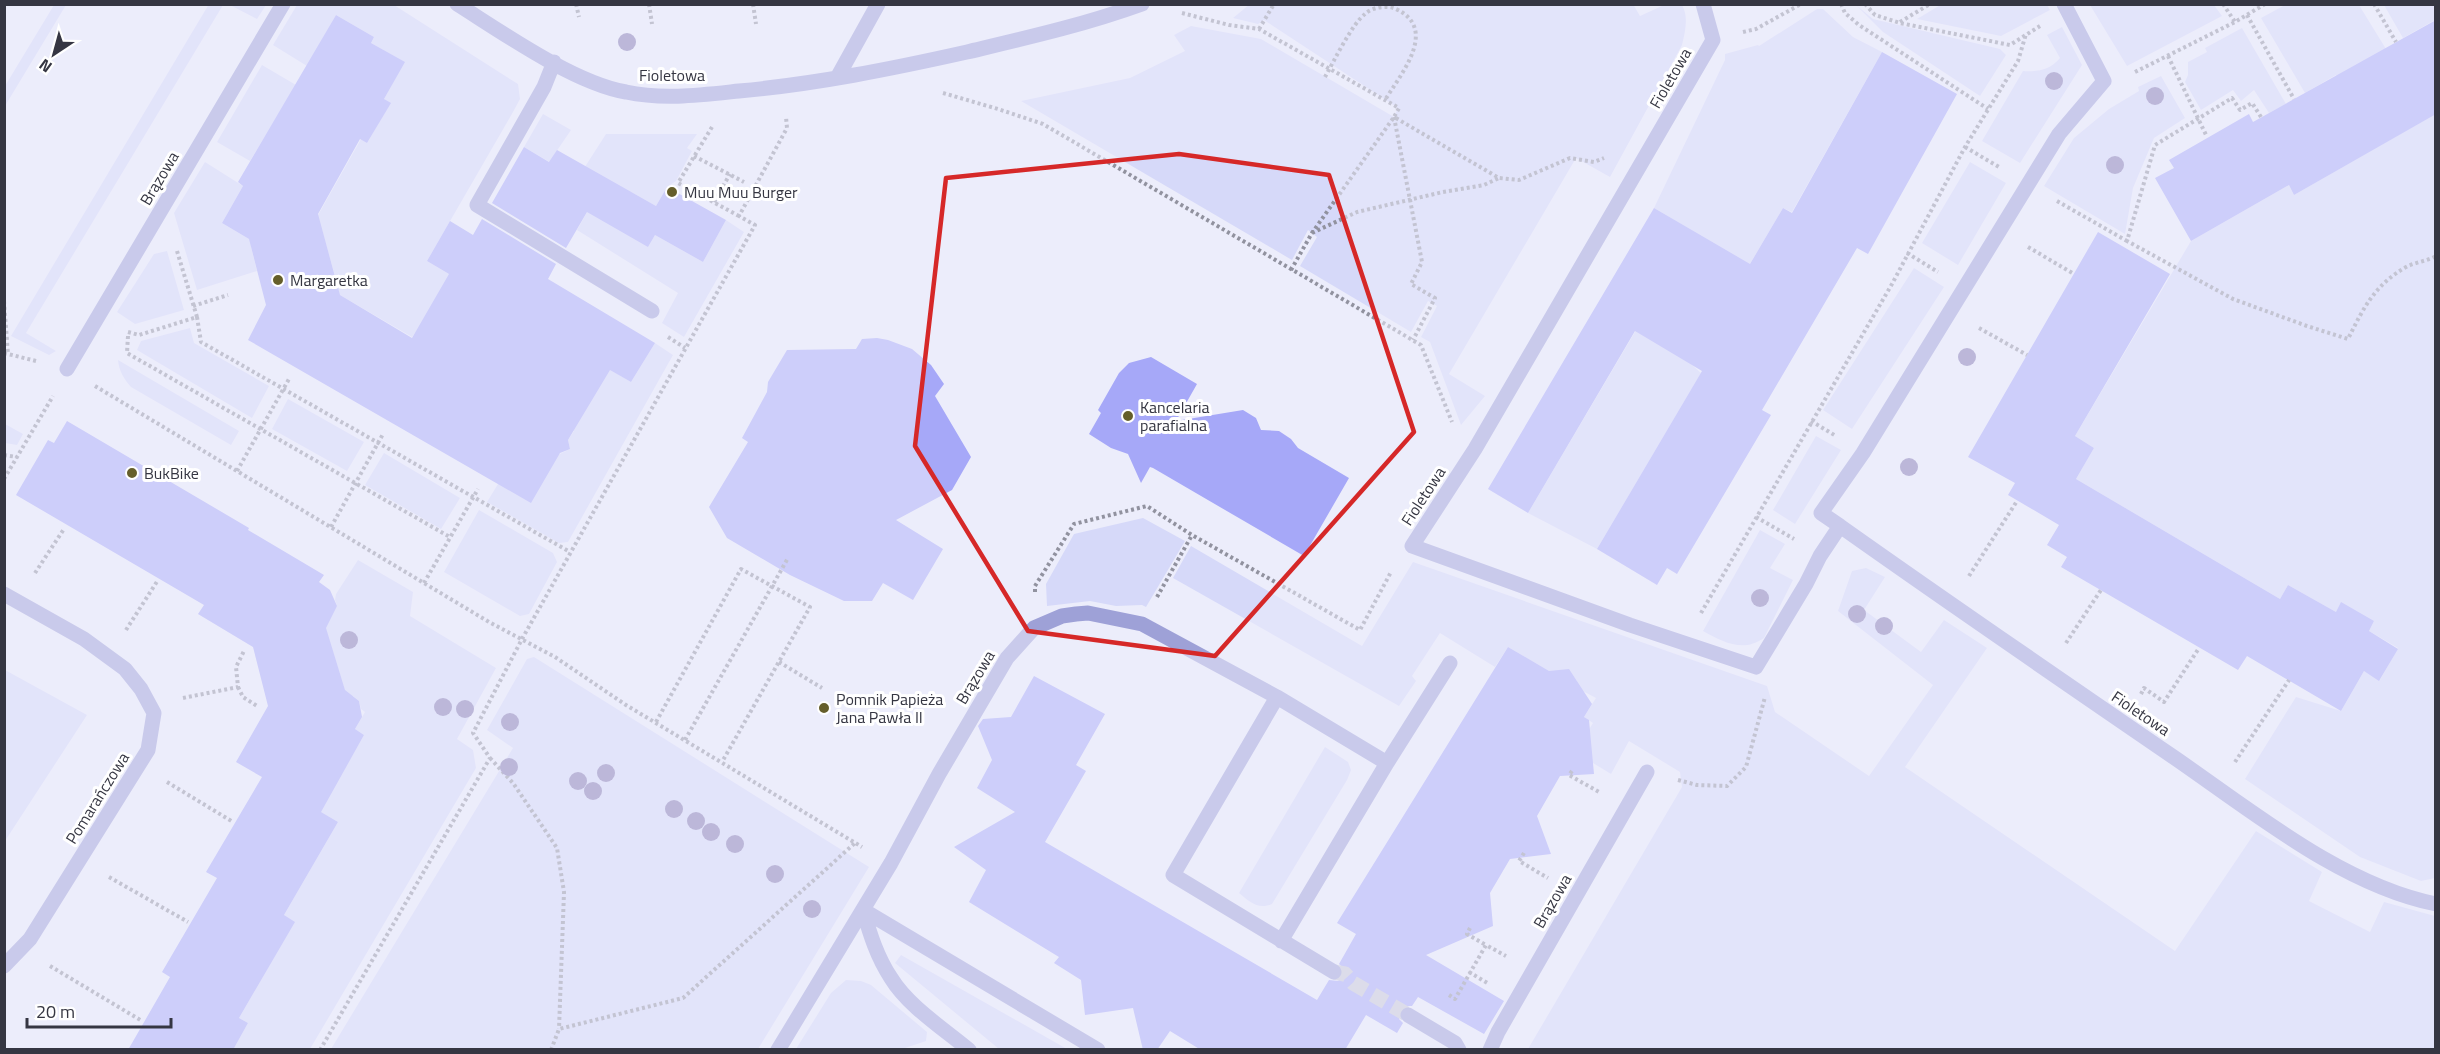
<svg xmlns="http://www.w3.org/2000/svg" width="2440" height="1054" viewBox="0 0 2440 1054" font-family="'Titillium Web',sans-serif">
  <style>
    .green { fill: #d6d9f9 }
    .building { fill: #a6a8f8 }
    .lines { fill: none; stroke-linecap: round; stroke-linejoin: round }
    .minor-tunnel { stroke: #c7c8d6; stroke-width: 15; stroke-dasharray: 15 8; stroke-linecap: butt }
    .path { stroke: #91929f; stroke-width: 4; stroke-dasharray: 3 3; stroke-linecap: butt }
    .minor { stroke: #9ea1d7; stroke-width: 15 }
    .tree { fill: #8077af }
    .marked { fill: none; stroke: #d62828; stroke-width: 4.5; stroke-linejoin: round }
    .poi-dot { fill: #655e2b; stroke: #fff; stroke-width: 2 }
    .labels { text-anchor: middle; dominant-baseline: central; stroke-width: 6; stroke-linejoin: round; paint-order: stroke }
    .street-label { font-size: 16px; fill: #353642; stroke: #fff }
    .poi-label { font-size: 16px; fill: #353642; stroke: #fff; text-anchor: start }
  </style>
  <rect width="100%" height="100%" fill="#ecedfb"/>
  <path class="green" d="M209,4L223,5L26,333L56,351L49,355L11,336Z
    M1250,4H1633L1640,16L1664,5H1682C1689,17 1685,32 1682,45L1610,177L1576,158L1449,374L1485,396L1461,425L1430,342L1421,337L1437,306L1428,301L1411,332L1300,266L1317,237L1308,230L1292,260L1021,101L1130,78L1185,51L1174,35L1191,26L1261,39L1394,117L1398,108L1264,20L1258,24L1233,18Z
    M1942,4L2047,5L2050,10L2001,36L1917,19Z
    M54,5H66L5,106V86Z
    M230,5H266L257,19Z
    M297,5H394L518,84L520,99L513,112L427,261L631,382L655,343L673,355L568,542L559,543L487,502L498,484L570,449L568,440L574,431L545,415L417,330L412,337L333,291L335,276L322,230L313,224L361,139L367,143L390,104L384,99L404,62L371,43L374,37L336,15L307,66L273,45Z
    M1856,5L1873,19L2000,49L2006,55L1980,96L1883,32Z
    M2090,5H2214L2222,16L2127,66Z
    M2285,5H2359L2386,49L2341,84L2336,75L2305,93L2261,18Z
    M2384,5H2435V20L2403,38Z
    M1817,9H1823L1853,37L1882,52L1792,212L1783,208L1691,364L1701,373L1597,549L1528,513L1694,232L1654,208L1725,60V54L1758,45L1759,46Z
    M2062,27L2082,65L2020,163L1982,141L2023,71C2038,72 2050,70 2060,58L2047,35Z
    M2242,28L2286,104L2269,113L2254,90L2241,101L2233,90L2201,110L2185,82L2188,75V62L2207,52L2205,48Z
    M262,65L296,85L250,161L217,142Z
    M2161,76L2185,118L2154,138L2133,188L2125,234L2044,186L2074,138L2109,109L2139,91L2138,87Z
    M543,114L571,130L554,155L581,173L606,134H697L687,148L692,151L676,181L667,187L656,206L631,192L648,247L655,235L703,262L726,220L744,232L684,337L662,323L678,293L577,230L599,191L524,147Z
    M2435,114V878L2421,881L2360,857L2245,779L2296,697L2341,711L2364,671L2380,680L2398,648L2369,631L2374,621L2336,612L2288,585L2280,599L2076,479L2094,448L2075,436L2191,241L2289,185L2294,195Z
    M205,162L243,186L222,223L254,242L251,247L257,271L197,290L174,213Z
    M1970,162L2006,183L1958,265L1922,243Z
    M167,251L184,310L135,324L117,312L154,254Z
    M1914,268L1944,287L1852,429L1823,410Z
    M190,328L194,343L269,386L252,418L137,350L141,341Z
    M118,360L239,431L231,445L131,387C124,379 119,371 118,360Z
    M288,399L364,442L347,471L272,429Z
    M5,424L23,434L17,445L5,443Z
    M1816,436L1841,450L1795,524L1773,510Z
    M384,453L460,498L441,529L365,485Z
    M479,510L553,553L557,562L529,614L520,616L444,572Z
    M1143,518L1185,541L1146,607L1142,605L1116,606L1090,601L1047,606L1046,584L1074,534Z
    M1760,530L1785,544L1770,568L1793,580L1764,638C1743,653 1723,642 1703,631Z
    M1191,546L1362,646L1413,562L1767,686L1775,712L1869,776L1933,685L1838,611L1852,571L1866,568L1885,577L1864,610L1921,652L1944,620L1987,648L1905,767L2175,951L2256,831L2322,872L2309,901L2370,932L2384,902L2435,916V1049H1528L1682,787L1680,772L1629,741L1611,774L1593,763L1578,747L1593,723L1584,717L1596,698L1577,688V681L1570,672L1561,670L1552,673L1508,647L1495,667L1440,633L1412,676L1416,681L1399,706L1173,578Z
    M358,560L413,592L410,616L496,668L457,739L473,750L476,768L310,1049L233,1050L248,1023L239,1018L294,923L284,915L338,822L312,807L341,775L364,735L355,729L365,712L361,709L359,701L353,696L347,697L323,620L337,606L335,600L336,594Z
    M534,657L869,867L758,1049H331L513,748L487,730L527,659Z
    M5,670L87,715L5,841Z
    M1325,747L1348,762L1351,770L1347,780L1272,904C1258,910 1250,902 1239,893Z
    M901,955L1067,1049H999L895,963Z
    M846,980L861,981L871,985L927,1032L926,1041L902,1049H796L831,993Z"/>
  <path class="building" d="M336,15L374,37L371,43L405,62L384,99L391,103L367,143L360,139L318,214L340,295L412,338L449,274L427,261L450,221L473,235L482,219L556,264L548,279L655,343L631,382L610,370L568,440L570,449L560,453L531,503L248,340L266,305L249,239L222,223L243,186L238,182Z
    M2436,20V114L2294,195L2289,185L2191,241L2155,178L2174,168L2169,160L2249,114L2253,122Z
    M1882,52L1957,94L1868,254L1857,248L1762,410L1771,415L1677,574L1667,568L1657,585L1597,549L1702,371L1635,331L1528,513L1488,489L1654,208L1750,264L1783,208L1792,213Z
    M524,147L549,162L557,150L656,206L667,187L726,220L703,262L655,235L648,247L587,212L566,248L492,203Z
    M2098,232L2170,274L2075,436L2094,448L2076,479L2280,599L2288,585L2336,612L2341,602L2374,621L2369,631L2398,649L2379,681L2364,671L2341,711L2247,656L2238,670L2061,567L2067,557L2047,545L2059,525L2008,495L2015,483L1968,457Z
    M877,338L888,340L912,349L931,365L944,384L935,396L971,457L952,490L896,520L943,549L913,600L883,583L872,601H844L790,575L727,538L709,507L748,442L742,438L767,392L768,382L787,350L856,349L862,339Z
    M1151,357L1197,384L1176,421L1243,410L1256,418L1261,430L1279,431L1291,439L1298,448L1349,478L1304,556L1153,468L1150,467L1141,483L1128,454L1111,448L1089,434L1101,413L1098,410L1119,373L1129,363Z
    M67,421L249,528L248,530L324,575L319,582L330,590L337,606L326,628L345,690L359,701L362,717L355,729L364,735L321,812L338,822L284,915L295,922L239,1018L248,1023L233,1050H128L170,977L162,972L217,878L206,872L262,777L236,762L268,706L253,647L198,614L204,605L16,495L48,440L54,443Z
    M1508,647L1549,671L1569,669L1592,704L1584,717L1589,720L1594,774L1560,776L1537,816L1551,854L1510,859L1490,893L1493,926L1426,955L1504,1001L1484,1034L1418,997L1412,1006H1404L1399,1011V1019L1403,1023L1397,1033L1366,1015L1345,1050H1201L1170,1031L1157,1050H1143L1133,1008L1085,1015L1081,980L1054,963L1059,957L969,902L986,870L954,847L1015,812L977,788L992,760L978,726L983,719L1011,717L1034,676L1105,714L1076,765L1086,771L1045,842L1317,1000L1329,980L1338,981L1343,976V968L1339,964L1356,934L1337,923Z"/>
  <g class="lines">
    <path class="minor-tunnel" d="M1334,972L1345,974L1353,983L1408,1015"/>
    <path class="path" d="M576,4L579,17
      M649,4L652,24
      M753,4L756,24
      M1841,4L1845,13L1859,25L1988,109
      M1865,4L1875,15L1900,23L2010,45L2040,26
      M2223,4L2235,22
      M2374,4L2396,42
      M1182,13L1229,25L1259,29L1399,108L1394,117L1499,178L1519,180L1570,158L1594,162L1604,158
      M2247,15L2294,99
      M1900,22L1930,4
      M1259,29L1274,4
      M1743,32L1756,29L1801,4
      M2168,56L2207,137
      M2135,72L2235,22L2265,4
      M1325,77C1334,61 1352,24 1365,14C1372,7 1387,5 1396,9C1439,29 1401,74 1385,100
      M943,93L998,109L1043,124L1421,345L1452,422
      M1394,117L1422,262L1411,284L1435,298L1413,340
      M2261,117L2252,103L2240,110L2232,98L2155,145L2127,241L2233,299L2307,326L2348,339C2364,307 2375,284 2408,266C2417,262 2427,261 2436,256
      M712,127L678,183L739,216
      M1965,147L1999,167
      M694,156L744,182
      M2057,201L2127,241
      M714,202L730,174
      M1312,233L1357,212L1443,192L1484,185L1499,178
      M2028,247L2074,274
      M177,251L197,317
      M1907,253L1938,272
      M1291,270L1312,233L1394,117
      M4,301L8,354
      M193,306L228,295
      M1979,328L2027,355
      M128,332L139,335L197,317L201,342L570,552
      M128,336L127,353L450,537
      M668,337L685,348
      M4,353L36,361
      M95,386L489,622L555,657L626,705L862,847
      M1811,421L1836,436
      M4,455L17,457
      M237,471L289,379
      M4,479L53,396
      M1756,517L1794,539
      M331,527L383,434
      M35,573L64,529
      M1969,576L2017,501
      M424,583L478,489
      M1035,592V586L1074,524L1147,506L1192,535L1360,630L1391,572
      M1157,597L1192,535
      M1701,613L1892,284L1965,147L2018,61L2026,34
      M126,630L158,580
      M2066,643L2101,590
      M779,662L822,688
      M238,687L243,697L257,706
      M2141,694L2144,688L2164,702L2199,648
      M183,698L238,687L236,667L244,651
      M656,722L741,569L810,607L722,762
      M685,740L788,558
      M490,758L513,783L557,848L564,892L559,1029
      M2235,762L2289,680
      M1572,771L1569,775L1599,792
      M1678,780L1697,785L1727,786L1746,767L1765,697
      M167,782L233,822
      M1524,853L1519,861L1548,878
      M109,877L188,922
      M1470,928L1467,934L1486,945
      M50,966L142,1021
      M1469,972L1489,984
      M1449,995L1455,999L1486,945L1506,956
      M320,1050L490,758L473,733L522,639L755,225L739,216L787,128L786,117
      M551,1050L559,1029L683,998L855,843"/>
    <path class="minor" d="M457,4C503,33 574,83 626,92C663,100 701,95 739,91C816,84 891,69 967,52C1026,38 1084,25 1142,4
      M1703,4L1713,40L1475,449L1412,546L1630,625L1756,667L1806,584L1820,556L1840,526C1950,604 2061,680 2172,756C2251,810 2341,885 2436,904
      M554,62L544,87L477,205L652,311
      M837,78L878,4
      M67,369L283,4
      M1840,526L1821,513L1863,453L2059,134L2104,81L2064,4
      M4,594L84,639L125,669L141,689L154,713L148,750L30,939L4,966
      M1387,763L1450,663
      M863,910L1098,1050
      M863,910C870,934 877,957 891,978C908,1006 944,1029 969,1050
      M1281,941L1387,763L1277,697L1173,875L1334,972
      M1408,1015L1455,1043L1459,1050
      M778,1050L891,863L939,774L1007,658L1034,628L1062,616L1076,614L1088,613L1142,624L1277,697
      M1490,1050L1498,1032L1647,772"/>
  </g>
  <g class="tree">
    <circle cx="627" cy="42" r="9"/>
    <circle cx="2054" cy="81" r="9"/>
    <circle cx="2155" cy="96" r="9"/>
    <circle cx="2115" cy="165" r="9"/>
    <circle cx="1967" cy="357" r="9"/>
    <circle cx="1909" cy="467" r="9"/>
    <circle cx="1760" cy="598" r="9"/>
    <circle cx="1857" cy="614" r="9"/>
    <circle cx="1884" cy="626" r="9"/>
    <circle cx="349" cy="640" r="9"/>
    <circle cx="443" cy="707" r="9"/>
    <circle cx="465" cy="709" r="9"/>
    <circle cx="510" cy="722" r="9"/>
    <circle cx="509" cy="767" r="9"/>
    <circle cx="606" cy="773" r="9"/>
    <circle cx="578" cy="781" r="9"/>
    <circle cx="593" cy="791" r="9"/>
    <circle cx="674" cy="809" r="9"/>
    <circle cx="696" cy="821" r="9"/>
    <circle cx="711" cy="832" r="9"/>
    <circle cx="735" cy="844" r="9"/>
    <circle cx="775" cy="874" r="9"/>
    <circle cx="812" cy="909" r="9"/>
  </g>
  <path d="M0 0H2440V1054H0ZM1179,154L1329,175L1414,432L1215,656L1028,631L915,446L946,178Z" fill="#ecedfb" fill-opacity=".55" fill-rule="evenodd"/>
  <path class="marked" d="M1179,154L1329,175L1414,432L1215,656L1028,631L915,446L946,178Z"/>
  <g class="poi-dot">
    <circle cx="672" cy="192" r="6"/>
    <circle cx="278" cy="280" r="6"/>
    <circle cx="1128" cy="416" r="6"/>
    <circle cx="132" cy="473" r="6"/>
    <circle cx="824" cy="708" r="6"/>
  </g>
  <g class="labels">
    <g class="street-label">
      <text x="672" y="75">Fioletowa</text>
      <text transform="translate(1670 78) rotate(-60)">Fioletowa</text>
      <text transform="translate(159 178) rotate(-59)">Brązowa</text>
      <text transform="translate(1423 496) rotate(-57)">Fioletowa</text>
      <text transform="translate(975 677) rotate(-59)">Brązowa</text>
      <text transform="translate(2141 713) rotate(34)">Fioletowa</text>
      <text transform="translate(97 798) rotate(-58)">Pomarańczowa</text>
      <text transform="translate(1552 901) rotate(-60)">Brązowa</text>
    </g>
    <g class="poi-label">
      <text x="684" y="192">Muu Muu Burger</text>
      <text x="290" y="280">Margaretka</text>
      <text x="1140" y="407">Kancelaria<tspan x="1140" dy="18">parafialna</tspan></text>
      <text x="144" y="473">BukBike</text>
      <text x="836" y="699">Pomnik Papieża<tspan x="836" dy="18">Jana Pawła II</tspan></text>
    </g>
  </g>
  <rect width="2440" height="1054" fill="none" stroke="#353642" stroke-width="12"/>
  <g transform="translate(54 54) rotate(216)" stroke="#ffffff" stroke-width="4.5" paint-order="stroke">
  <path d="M0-4.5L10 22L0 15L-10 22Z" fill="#353642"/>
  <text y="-9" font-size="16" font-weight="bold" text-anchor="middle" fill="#353642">N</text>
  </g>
  <path d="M27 1018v9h144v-9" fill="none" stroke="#353642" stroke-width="3"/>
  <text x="36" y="1018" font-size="18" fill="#353642" stroke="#ffffff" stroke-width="4.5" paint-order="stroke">20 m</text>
</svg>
